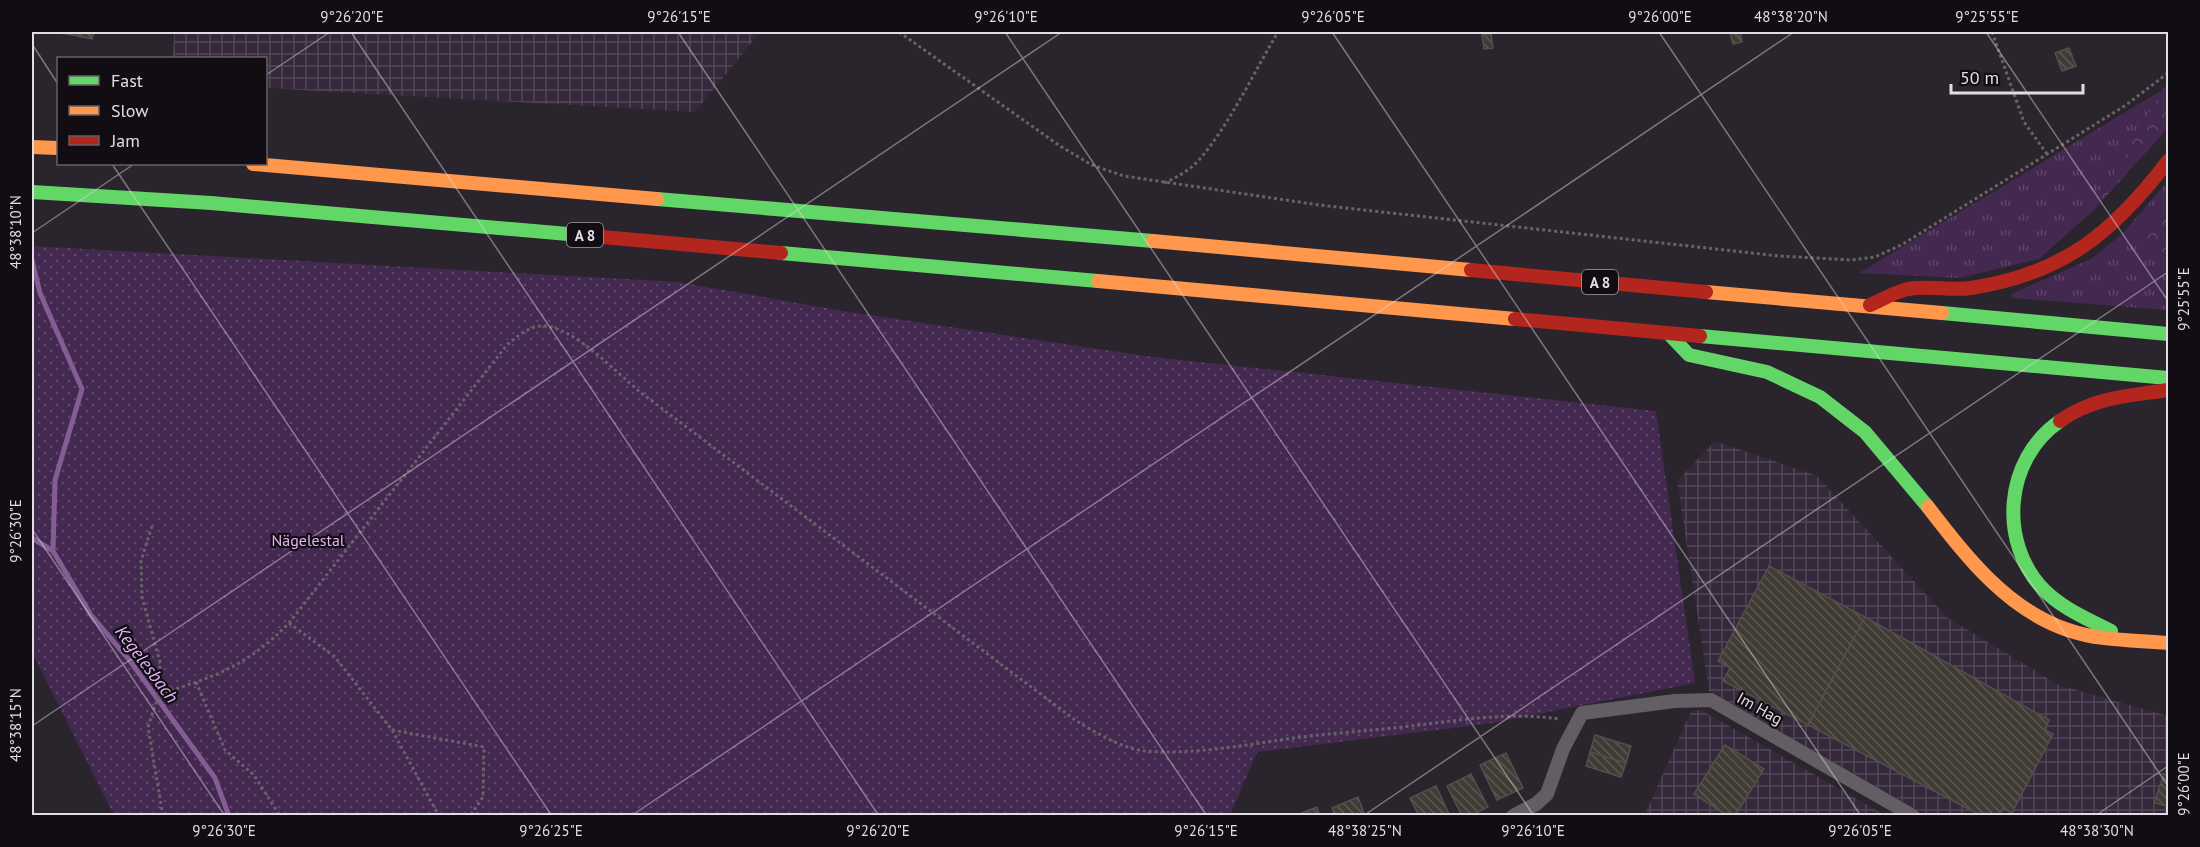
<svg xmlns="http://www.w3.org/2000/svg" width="2200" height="847" viewBox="0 0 2200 847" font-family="'PT Sans',sans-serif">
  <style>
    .industrial { fill: url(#industrial-grid) }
    .grass { fill: url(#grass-tufts) }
    .forest { fill: url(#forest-crowns) }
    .park { fill: url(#park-dots) }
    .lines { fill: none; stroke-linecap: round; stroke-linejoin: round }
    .stream { stroke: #845d95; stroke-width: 5 }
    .building { fill: url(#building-back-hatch); stroke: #524f4f; stroke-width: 1.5 }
    .path { stroke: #676368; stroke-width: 3; stroke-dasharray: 3 3; stroke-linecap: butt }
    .street { stroke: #625e64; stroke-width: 14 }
    .fast { stroke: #63d668; stroke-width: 14 }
    .slow { stroke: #ff974d; stroke-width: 14 }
    .jam { stroke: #b3261e; stroke-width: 14 }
    .ticks { fill: none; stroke: #e2dce5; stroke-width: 1.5; stroke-opacity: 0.45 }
    .labels { text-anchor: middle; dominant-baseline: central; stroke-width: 4.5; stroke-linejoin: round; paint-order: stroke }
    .shield { fill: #110d13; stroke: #a39ea6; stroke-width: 1.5 }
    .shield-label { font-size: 15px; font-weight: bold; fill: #e2dce5 }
    .park-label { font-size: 16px; fill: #e3b4f8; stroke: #110d13 }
    .street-label { font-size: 16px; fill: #e2dce5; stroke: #110d13 }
    .water-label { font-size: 18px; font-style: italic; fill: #e5b6fa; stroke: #110d13 }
    .neatline { fill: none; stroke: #e2dce5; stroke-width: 2 }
    .ticks-label { font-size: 15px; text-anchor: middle; fill: #e2dce5 }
  </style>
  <defs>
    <pattern id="industrial-grid" width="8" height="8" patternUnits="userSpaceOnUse" patternTransform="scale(1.5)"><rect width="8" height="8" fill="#34283a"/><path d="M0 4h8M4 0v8" fill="none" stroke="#514756"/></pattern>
    <pattern id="grass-tufts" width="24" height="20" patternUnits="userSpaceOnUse" patternTransform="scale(1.5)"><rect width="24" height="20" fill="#43284f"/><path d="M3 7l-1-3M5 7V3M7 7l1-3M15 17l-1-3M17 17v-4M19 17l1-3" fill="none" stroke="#5e4768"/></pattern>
    <pattern id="forest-crowns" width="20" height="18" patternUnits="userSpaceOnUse" patternTransform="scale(1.5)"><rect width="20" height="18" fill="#43284f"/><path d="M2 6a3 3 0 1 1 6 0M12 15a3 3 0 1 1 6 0" fill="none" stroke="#5e4768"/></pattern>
    <pattern id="park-dots" width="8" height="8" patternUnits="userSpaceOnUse" patternTransform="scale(1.5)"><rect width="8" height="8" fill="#43284f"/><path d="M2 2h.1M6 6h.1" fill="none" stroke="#5e4768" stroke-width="1.8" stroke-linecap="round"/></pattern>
    <pattern id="building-back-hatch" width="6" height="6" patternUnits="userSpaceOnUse" patternTransform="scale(1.5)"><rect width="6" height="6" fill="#403b34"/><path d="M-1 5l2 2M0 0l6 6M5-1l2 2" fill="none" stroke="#5b5751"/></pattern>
  </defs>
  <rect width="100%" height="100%" fill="#2a242c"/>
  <path class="industrial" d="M174,32H760L695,112L266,88V58H173Z
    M1715,441L1817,476L1948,618L2059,685L2168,716V815H1926L1709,691L1677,481Z
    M1701,710L1885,815L1644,816L1691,711Z"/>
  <path class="grass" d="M2162,90L2093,211L2039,259L1960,278L1859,273Z
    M2168,181V204L2140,238L2168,257V310L2012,298L2011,294L2091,259L2122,234Z"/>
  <path class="forest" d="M2168,84V128L2093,211L2162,90Z
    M2168,204V257L2140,238Z"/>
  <path class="park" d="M32,246L678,282L843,311L1153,357L1656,411L1695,683L1492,723L1257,752L1230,815H114L32,652Z"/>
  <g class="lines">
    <path class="stream" d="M32,260L40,293L82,389L55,480L53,551
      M32,538L53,551L91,615L130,661L215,778L229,816"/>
  </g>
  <path class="building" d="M57,32H94L92,39Z
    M1730,32H1740L1742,42L1733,44Z
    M1491,34L1493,48L1484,49L1482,35Z
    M2069,48L2076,66L2062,71L2055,53Z
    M1769,566L1865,617L1808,725L1723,681L1730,668L1718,661Z
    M1865,617L2049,720L2045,730L2053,734L2012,813L2003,808L1998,816H1982L1808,725Z
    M1595,735L1631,746L1626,763L1590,752Z
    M1725,745L1764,769L1735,816H1728L1694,794Z
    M1590,752L1626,763L1621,777L1586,766Z
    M1506,753L1523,788L1497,800L1480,765Z
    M1471,774L1488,807L1470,816H1462L1447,786Z
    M2164,774L2168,775V806L2154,803Z
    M1436,786L1450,816H1419L1410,798Z
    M1358,797L1365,816H1335L1332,808Z
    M1317,807L1320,816H1294Z"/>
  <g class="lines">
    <path class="path" d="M899,32L1060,146L1092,165L1124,176L1319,205L1779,256L1851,260L1875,257L1903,244L2126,105L2168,73
      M1992,32L2024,122L2047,154
      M1164,183C1177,177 1189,171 1199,160C1230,124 1254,72 1278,32
      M152,526L141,561L142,597L160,662L159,694L148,727L163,816
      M289,623L335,657L392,730L439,816
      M196,682L225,750L254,775L280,816
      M159,694C215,677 247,666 289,623L506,346C516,337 527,327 541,326C571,324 617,373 640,392L1075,720C1095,732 1120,748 1145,751C1185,755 1241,746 1280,740C1318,734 1356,732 1393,728C1450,722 1503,711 1560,719
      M392,730L484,747L483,797L470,816"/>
    <path class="street" d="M1513,816L1536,804L1547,794L1563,749L1582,713L1675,701L1711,700L1913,816"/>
    <path class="fast" d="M32,192L211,203L591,236
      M657,199L1153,241
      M781,253L1098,281
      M1942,313L2168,334
      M1669,334L1689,355L1767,372L1820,397L1865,432L1928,507
      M1700,336L2168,378
      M2060,421C2004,459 1998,543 2044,590C2063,609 2088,619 2111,631"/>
    <path class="slow" d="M32,147L58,148
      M253,164L657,199
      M1153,241L1471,270
      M1098,281L1515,319
      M1706,292L1942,313
      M1928,507C1966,556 2006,609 2068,630C2099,641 2135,640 2168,643"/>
    <path class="jam" d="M591,236L781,253
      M1471,270L1706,292
      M1870,305C1882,300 1894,292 1908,289C1929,285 1950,291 1971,288C2063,274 2113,233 2168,161
      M1515,319L1700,336
      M2060,421C2093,397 2129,396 2168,390"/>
  </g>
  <path class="ticks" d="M351,32L879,816M678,32L1207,816M1005,32L1534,816M1332,32L1861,816M1659,32L2168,786M1986,32L2168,301M32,44L58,84M266,75L330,32M112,164L552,816M32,233L134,164M32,529L225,816M32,726L1062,32M631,816L1794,32M1363,816L2168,272M2095,816L2168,766"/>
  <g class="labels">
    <g class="shield">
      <rect x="567" y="223" width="36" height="24" rx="4.5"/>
      <rect x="1582" y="270" width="36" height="24" rx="4.5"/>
    </g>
    <g class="shield-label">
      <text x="585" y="235">A 8</text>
      <text x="1600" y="282">A 8</text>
    </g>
    <g class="park-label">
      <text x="308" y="540">Nägelestal</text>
    </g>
    <g class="street-label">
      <text transform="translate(1760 708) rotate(29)">Im Hag</text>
    </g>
    <g class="water-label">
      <text transform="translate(147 664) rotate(53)">Kegelesbach</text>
    </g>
  </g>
  <rect width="2200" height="847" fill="none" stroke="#110d13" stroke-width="66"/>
  <rect x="57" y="57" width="210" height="108" fill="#110d13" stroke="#656067" stroke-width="1.5"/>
  <rect x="69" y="76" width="30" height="9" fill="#63d668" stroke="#656067" stroke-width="1.5"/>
  <text x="111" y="87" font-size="18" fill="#e2dce5">Fast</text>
  <rect x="69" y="106" width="30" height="9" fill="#ff974d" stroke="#656067" stroke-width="1.5"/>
  <text x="111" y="117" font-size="18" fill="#e2dce5">Slow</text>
  <rect x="69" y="136" width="30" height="9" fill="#b3261e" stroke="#656067" stroke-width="1.5"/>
  <text x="111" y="147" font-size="18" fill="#e2dce5">Jam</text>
  <path d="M1951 84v9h132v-9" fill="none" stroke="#e2dce5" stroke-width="3"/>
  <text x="1960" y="84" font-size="18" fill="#e2dce5" stroke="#110d13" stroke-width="4.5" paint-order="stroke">50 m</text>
  <rect x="33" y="33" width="2134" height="781" class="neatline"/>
  <g class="ticks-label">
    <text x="352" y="22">9°26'20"E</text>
    <text x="679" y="22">9°26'15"E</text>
    <text x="1006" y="22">9°26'10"E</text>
    <text x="1333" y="22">9°26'05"E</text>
    <text x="1660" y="22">9°26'00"E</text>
    <text x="1791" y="22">48°38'20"N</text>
    <text x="1987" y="22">9°25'55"E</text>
    <text transform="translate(16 232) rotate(-90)" y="5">48°38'10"N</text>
    <text transform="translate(2184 299) rotate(-90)" y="5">9°25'55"E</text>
    <text transform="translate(16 531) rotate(-90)" y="5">9°26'30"E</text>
    <text transform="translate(16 725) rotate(-90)" y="5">48°38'15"N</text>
    <text transform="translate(2184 784) rotate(-90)" y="5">9°26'00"E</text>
    <text x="224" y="836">9°26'30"E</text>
    <text x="551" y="836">9°26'25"E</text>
    <text x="878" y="836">9°26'20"E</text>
    <text x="1206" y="836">9°26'15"E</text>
    <text x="1365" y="836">48°38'25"N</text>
    <text x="1533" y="836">9°26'10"E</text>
    <text x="1860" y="836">9°26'05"E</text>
    <text x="2097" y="836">48°38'30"N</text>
  </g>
</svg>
